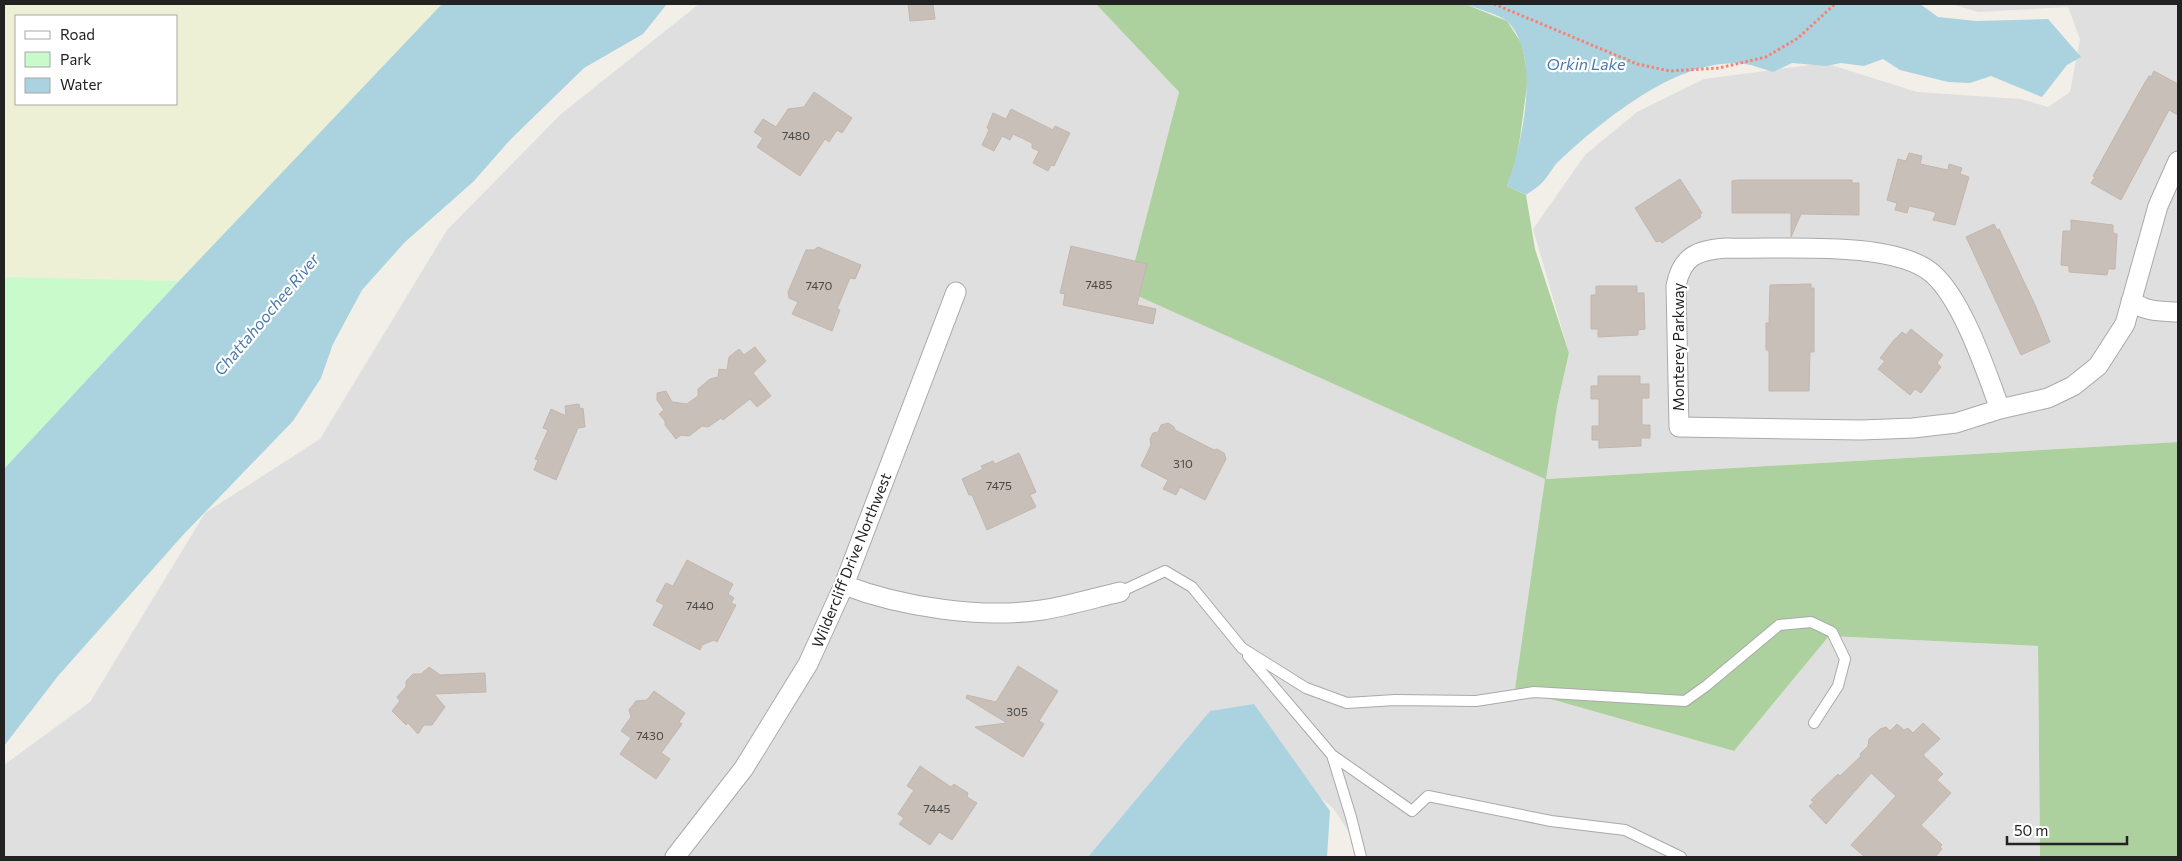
<svg xmlns="http://www.w3.org/2000/svg" width="2182" height="861" viewBox="0 0 2182 861" font-family="Commissioner,sans-serif">
  <style>
    .residential { fill: #e0dfdf }
    .farmland { fill: #eef0d5; fill-rule: evenodd }
    .forest { fill: #add19e }
    .park { fill: #c8facc }
    .water { fill: #aad3df }
    .building { fill: #c7bfb8; stroke: #c4b6ab }
    .lines { fill: none; stroke-linecap: round; stroke-linejoin: round }
    .lane-casing { stroke: #a9a9a9; stroke-width: 12 }
    .street-casing { stroke: #a9a9a9; stroke-width: 21 }
    .path { stroke: #fa8072; stroke-width: 3; stroke-dasharray: 2.5 2.5; stroke-linecap: butt }
    .lane { stroke: #fff; stroke-width: 10 }
    .street { stroke: #fff; stroke-width: 19 }
    .labels { text-anchor: middle; dominant-baseline: central; stroke-width: 4.5; stroke-linejoin: round; paint-order: stroke }
    .number-label { font-size: 12px; fill: #4b4948 }
    .street-label { font-size: 15px; fill: #222; stroke: #fff }
    .water-label { font-size: 16px; font-style: italic; fill: #4a7aab; stroke: #fff }
  </style>
  <rect width="100%" height="100%" fill="#f2efe9"/>
  <path class="residential" d="M699,4H1096L1179,92L1127,291L1557,406L1569,353L1533,229L1585,155L1637,112L1704,79L1825,63L1917,92L2021,99L2048,107L2070,92L2080,39L2068,7L1978,12L1952,4H2178V442L1545,479L1515,689L1734,751L1829,636L2038,646L2040,857H1366L1333,808L1235,729L1113,857H4V765L90,702L205,513L320,439L447,230L561,114Z"/>
  <path class="farmland" d="M4,4H454L236,264L179,281L4,277ZM16,16H176V104H16Z"/>
  <path class="forest" d="M1096,4H1465L1507,21L1522,44L1528,78L1520,138L1515,165L1507,186L1526,195L1535,249L1569,353L1557,406L1546,479L2178,442V857H2040L2038,646L1829,636L1734,751L1515,689L1545,479L1127,291L1179,92Z"/>
  <path class="park" d="M4,277L179,281L4,469Z"/>
  <path class="water" d="M442,4H667L643,34L584,68L510,140L473,182L405,242L362,290L333,344L321,378L293,421L183,535L58,676L4,746V469L179,281Z
    M1465,4H1920L1938,17L1976,21L2048,19L2081,57L2067,65L2042,97L1991,76L1970,83L1948,82L1900,70L1883,59L1864,66L1841,63L1826,66L1792,63L1773,72C1766,70 1758,67 1751,65C1686,51 1604,119 1560,160C1554,165 1551,172 1546,178C1541,185 1533,190 1526,195L1507,186C1522,144 1542,57 1508,22C1501,15 1475,8 1465,4Z
    M1254,704L1330,811L1327,857H1088L1210,711Z"/>
  <path class="building" d="M908,4H933L935,19L910,21Z
    M2154,71L2178,84V115L2169,110L2121,200L2091,183L2095,177L2093,176L2140,91L2149,76L2151,77Z
    M814,92L852,118L842,133L837,130L829,142L825,139L800,176L757,147L763,138L754,132L763,119L776,127L788,109L804,107Z
    M1011,109L1053,130L1055,126L1070,133L1054,166L1051,165L1048,171L1033,163L1039,151L1032,148V143L1013,134L1010,140L1002,136L994,151L982,145L989,130L987,128L993,113L1006,119Z
    M1909,153L1922,156L1920,164L1948,170L1949,164L1962,168L1960,174L1969,177L1955,225L1933,220L1936,213L1932,211L1909,206L1907,213L1895,210L1897,203L1887,200L1898,159L1906,161Z
    M1680,179L1702,213L1700,214L1701,217L1662,243L1661,241L1656,242L1635,208Z
    M1738,180H1852V183H1859V215L1801,214L1791,237V213H1732V181Z
    M2071,220L2113,225V233L2117,234L2115,269H2108L2107,275L2069,272V266L2061,265L2063,231H2071Z
    M1994,224L1997,230L1999,229L2036,307L2050,342L2021,355L1966,237Z
    M1071,246L1147,264L1137,305L1156,309L1153,324L1063,305L1065,294L1060,293Z
    M818,247L861,265L855,279L850,278L837,309L840,310L832,331L792,314L798,302L789,298L788,292L806,250H814Z
    M1811,284V288H1814V352H1810L1809,391H1769V350H1766V323H1769L1770,285Z
    M1596,286H1637V293H1644L1645,329L1638,330V335L1598,337V329H1591V295H1596Z
    M1911,329L1943,355L1937,363L1941,367L1921,393L1915,389L1910,395L1878,369L1885,361L1880,358L1894,340L1902,332L1906,335Z
    M755,347L766,361L753,373L771,396L757,407L750,399L723,420L721,418L708,427L702,426L689,436L681,435L676,439L665,425V421L659,414L664,410L657,400V393L666,391L672,402L687,404L698,396V389L710,379L718,377L719,369L727,370L729,357L739,349L744,355Z
    M1598,376H1640V384H1649V398H1642V425H1650V438H1641V446L1599,448V440H1592V426H1599V399H1591V386H1598Z
    M579,404L580,409L583,408L585,427L578,428L556,480L534,470L538,460L535,459L548,430L543,428L551,409L566,416L565,406Z
    M1168,423L1174,427L1175,430L1214,450L1217,449L1224,453L1226,459L1205,500L1180,487L1176,495L1163,489L1168,480L1141,466L1151,445L1150,439L1153,433L1158,432L1161,425Z
    M1019,453L1036,492L1030,495L1036,507L987,530L972,495H969L962,479L983,469L981,466L993,461L995,464Z
    M687,560L733,584L728,594L734,598L731,603L736,605L717,642L714,640L702,645L700,650L653,625L664,605L656,601L666,583L673,586Z
    M1018,666L1058,691L1039,721L1044,724L1023,757L975,727L1007,723L966,698L967,695L996,702Z
    M429,667L440,675L485,673L486,692L434,694L445,707L432,725H424L418,734L408,723L406,725L392,711L400,701L397,697L406,687V681L413,674H421Z
    M654,691L685,713L679,722L682,724L661,753L670,759L656,779L620,754L631,738L621,731L631,717L629,710L636,701L647,700Z
    M1923,723L1940,739L1923,755L1943,774L1937,780L1951,793L1921,825L1942,845L1940,847L1942,849L1935,857H1865L1851,845L1896,796L1871,773L1826,824L1809,806L1814,802L1811,800L1838,774L1840,776L1861,756L1860,754L1868,746L1869,739L1880,729L1886,727L1890,731L1897,724L1904,730L1908,728L1913,733Z
    M920,766L951,787L954,784L968,793L967,797L977,803L952,840L939,832L930,845L899,824L904,818L898,814L914,790L907,786Z"/>
  <g class="lines">
    <defs>
      <path id="lane" d="M1120,592L1165,571L1192,587L1242,648L1306,688L1347,703L1395,700L1476,701L1534,692L1685,701L1706,686L1779,625L1811,622L1832,632L1845,659L1838,686L1814,723
        M1248,656L1332,755L1412,811L1428,796L1551,821L1625,830L1681,857
        M1332,755L1351,817L1361,857"/>
      <path id="street" d="M2131,301C2146,312 2160,311 2178,312
        M2000,409C1986,371 1963,301 1933,274C1894,239 1778,250 1726,248C1697,250 1682,256 1676,286L1679,427L1861,430L1913,428L1956,423L2000,409L2048,398L2073,386L2098,366L2125,324L2158,206L2178,161
        M844,585C901,607 982,619 1042,610C1068,606 1094,598 1120,592
        M675,857L744,768L808,664L844,585L956,292"/>
    </defs>
    <use href="#lane" class="lane-casing"/>
    <use href="#street" class="street-casing"/>
    <path class="path" d="M1494,4L1637,64L1670,71L1719,68L1766,57L1798,38L1835,4"/>
    <use href="#lane" class="lane"/>
    <use href="#street" class="street"/>
  </g>
  <g class="labels">
    <g class="number-label">
      <text x="796" y="135">7480</text>
      <text x="1099" y="284">7485</text>
      <text x="819" y="285">7470</text>
      <text x="1183" y="463">310</text>
      <text x="999" y="485">7475</text>
      <text x="700" y="605">7440</text>
      <text x="1017" y="711">305</text>
      <text x="650" y="735">7430</text>
      <text x="937" y="808">7445</text>
    </g>
    <g class="street-label">
      <text transform="translate(1678 347) rotate(-90)">Monterey Parkway</text>
      <text transform="translate(851 560) rotate(-68)">Wildercliff Drive Northwest</text>
    </g>
    <g class="water-label">
      <text x="1586" y="63">Orkin Lake</text>
      <text transform="translate(266 314) rotate(-50)">Chattahoochee River</text>
    </g>
  </g>
  <rect width="2182" height="861" fill="none" stroke="#222222" stroke-width="10"/>
  <rect x="15" y="15" width="162" height="90" fill="#ffffff" stroke="#a7a7a7"/>
  <rect x="25" y="31" width="25" height="8" fill="#ffffff" stroke="#a7a7a7"/>
  <text x="60" y="40" font-size="15" fill="#222222">Road</text>
  <rect x="25" y="52" width="25" height="15" fill="#c8facc" stroke="#a7a7a7"/>
  <text x="60" y="65" font-size="15" fill="#222222">Park</text>
  <rect x="25" y="78" width="25" height="15" fill="#aad3df" stroke="#a7a7a7"/>
  <text x="60" y="90" font-size="15" fill="#222222">Water</text>
  <path d="M2007 836v8h120v-8" fill="none" stroke="#222222" stroke-width="2.5"/>
  <text x="2014" y="836" font-size="15" fill="#222222" stroke="#ffffff" stroke-width="4" paint-order="stroke">50 m</text>
</svg>
